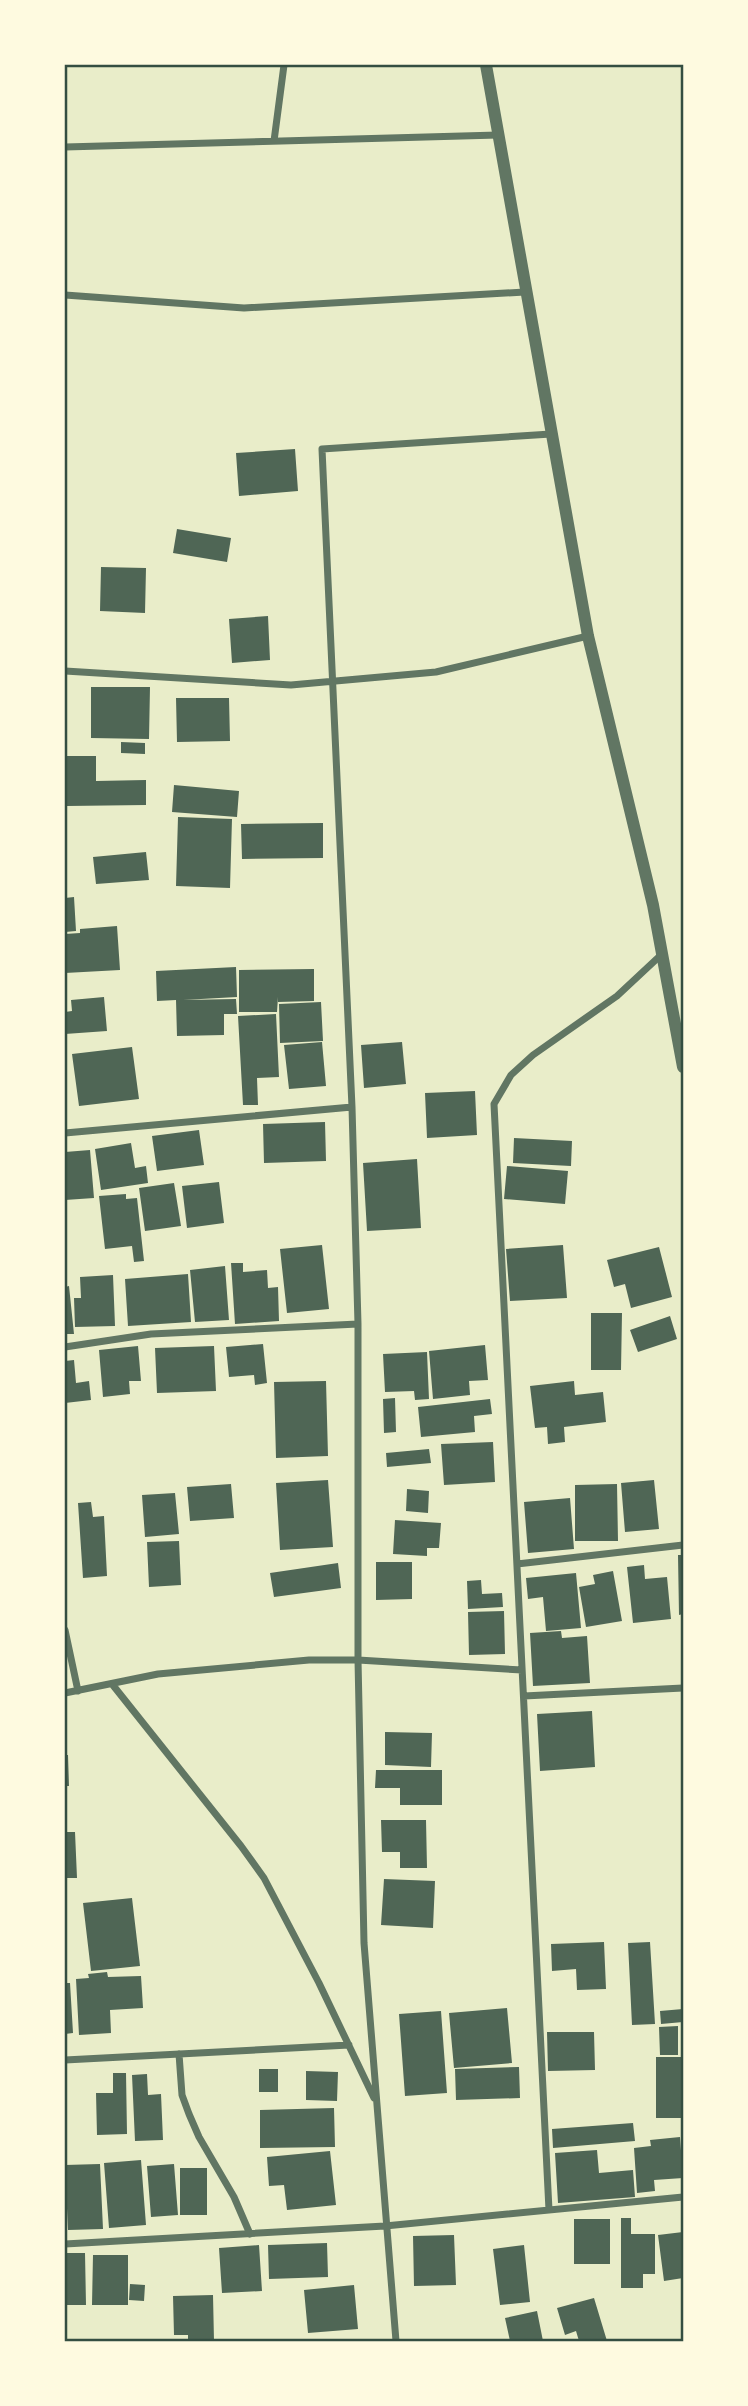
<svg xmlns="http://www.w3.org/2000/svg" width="748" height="2406" viewBox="0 0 748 2406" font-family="Mulish,sans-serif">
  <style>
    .building { fill: #4f6655 }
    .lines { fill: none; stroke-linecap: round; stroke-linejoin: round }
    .minor { stroke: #617663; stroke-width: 7 }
    .tertiary { stroke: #617663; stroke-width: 12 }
    .neatline { fill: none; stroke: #344e41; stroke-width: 2.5 }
  </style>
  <rect width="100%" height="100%" fill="#e9edc9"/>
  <path class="building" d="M295,449L298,491L239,496L236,453Z
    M177,529L231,538L227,562L173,553Z
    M101,567L146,568L145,613L100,611Z
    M268,616L270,660L232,663L229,619Z
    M91,687H150L149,739L91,738Z
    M176,698H229L230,741L177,742Z
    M121,742L145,743V754L121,753Z
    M66,756H96V781L146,780V805L67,806Z
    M174,785L239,791L237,817L172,812Z
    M178,817L232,819L230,888L176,886Z
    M323,823V858L242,859L241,824Z
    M146,852L149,880L96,884L93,857Z
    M74,897L76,931L65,932V898Z
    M117,926L120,970L65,973V934L80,933V929Z
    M236,967L237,997L183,1000L236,999L237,1014H224V1035L177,1036L176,1000L157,1001L156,971Z
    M314,969V1001L278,1002V997L277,1012H239V970Z
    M104,997L107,1031L65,1034V1012L72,1011L71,1000Z
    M321,1002L323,1041L280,1043L279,1004Z
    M276,1014L279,1077L257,1078L258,1105H243L238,1016Z
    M322,1042L326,1086L289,1089L284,1045Z
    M402,1042L406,1084L364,1088L361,1045Z
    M132,1047L139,1099L79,1106L72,1054Z
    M475,1091L477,1135L427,1138L425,1093Z
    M325,1122L326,1161L264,1163L263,1124Z
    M199,1130L204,1165L157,1171L152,1136Z
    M514,1138L572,1141L571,1166L513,1163Z
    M131,1143L135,1168L146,1166L148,1183L101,1190L95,1149Z
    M90,1150L94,1198L65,1200V1152Z
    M417,1159L421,1228L367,1231L363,1163Z
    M507,1166L568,1171L565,1204L504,1199Z
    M219,1182L224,1223L187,1228L182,1186Z
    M174,1183L181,1226L145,1231L139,1188Z
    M126,1194V1199L137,1198L144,1261L134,1262L132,1246L105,1249L99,1196Z
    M322,1245L329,1309L287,1313L280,1249Z
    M563,1245L567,1298L510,1301L506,1249Z
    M659,1247L672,1297L631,1308L625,1284L614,1287L607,1260Z
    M231,1263H243V1272L267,1270L268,1288L278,1287L279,1321L235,1324Z
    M225,1266L229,1320L195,1322L190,1270Z
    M188,1274L191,1322L128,1326L125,1279Z
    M113,1275L115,1326L75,1327L74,1298H81L80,1277Z
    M69,1286L74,1334H65V1287Z
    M591,1313H622L621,1370H591Z
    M670,1316L677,1339L638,1352L630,1330Z
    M263,1344L267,1383L255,1385L254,1375L229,1377L226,1347Z
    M485,1345L488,1380L469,1381L470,1395L433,1399L429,1351Z
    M138,1346L141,1381H129L130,1394L103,1397L99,1350Z
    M214,1346L216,1391L157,1393L155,1348Z
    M427,1352L429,1399L415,1400L414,1391L385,1392L383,1354Z
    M74,1360L76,1383L89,1381L91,1400L65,1403V1361Z
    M326,1381L328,1456L276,1458L274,1382Z
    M574,1381L575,1395L603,1392L606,1422L564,1427L565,1442L548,1444L547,1427L535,1428L530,1386Z
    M395,1398L396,1432L384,1433L383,1399Z
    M490,1399L492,1414L474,1416L475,1432L421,1437L418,1407Z
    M493,1442L495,1482L444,1485L441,1444Z
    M429,1449L431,1463L387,1467L386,1453Z
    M328,1480L333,1547L280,1550L276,1483Z
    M654,1480L659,1529L625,1532L621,1483Z
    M231,1484L234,1518L190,1521L187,1487Z
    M617,1484L618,1541H575V1485Z
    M407,1489L429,1491L428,1513L406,1511Z
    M175,1493L179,1534L145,1537L142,1495Z
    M570,1498L574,1549L528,1553L524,1502Z
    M91,1502L93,1517L104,1516L107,1576L83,1578L78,1503Z
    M395,1520L441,1523L439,1548H427V1556L393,1554Z
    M179,1541L181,1585L149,1587L147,1542Z
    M678,1555H683V1614L679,1615Z
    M376,1562H412V1599L376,1600Z
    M338,1563L341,1588L274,1597L270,1573Z
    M644,1565L645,1579L667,1577L671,1619L633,1623L627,1567Z
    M613,1571L622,1621L586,1627L579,1587L595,1584L593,1575Z
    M576,1573L581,1628L546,1631L543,1597L528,1599L526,1578Z
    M481,1580L482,1594L502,1593L503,1607L468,1609L467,1581Z
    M504,1611L505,1654L469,1655L468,1612Z
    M561,1631L562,1638L587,1636L590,1683L533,1686L530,1633Z
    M592,1711L595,1767L540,1771L537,1714Z
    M385,1732L432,1733L431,1767L385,1765Z
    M65,1755H68L69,1786H65Z
    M376,1770H442V1805H400V1788H375Z
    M381,1820H426L427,1868H400V1852H382Z
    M65,1832H75L77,1878H65Z
    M384,1879L435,1881L433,1928L381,1925Z
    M132,1898L140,1966L91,1971L83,1903Z
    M604,1942L606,1989L577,1990L576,1969L552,1971L551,1944Z
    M650,1942L655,2024L632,2025L628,1943Z
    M107,1972L108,1977L141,1976L143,2008L110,2010L111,2033L79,2035L76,1979L89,1978L88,1974Z
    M65,1983H70L73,2033L65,2034Z
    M507,2008L512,2063L454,2068L449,2013Z
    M683,2009V2022L661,2024L660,2011Z
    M441,2011L447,2093L405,2096L399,2014Z
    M678,2026V2055H660L659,2027Z
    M547,2032H594L595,2070L548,2071Z
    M656,2057H682V2118H656Z
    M519,2067L520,2098L456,2100L455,2069Z
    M259,2069H278V2092H259Z
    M306,2071L338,2072L337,2101L306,2100Z
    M113,2073H126L127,2134L97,2135L96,2093H113Z
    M147,2074L148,2095L161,2094L163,2140L135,2141L132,2075Z
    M334,2108L335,2147L260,2148V2110Z
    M633,2123L635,2141L553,2148L552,2129Z
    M680,2137L683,2178L654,2180L655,2191L637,2193L634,2148L651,2146L650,2140Z
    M597,2150L599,2173L633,2170L635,2197L558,2203L555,2153Z
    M330,2151L336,2205L287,2210L284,2185L269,2186L267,2157Z
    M141,2160L146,2225L109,2228L104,2163Z
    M100,2164L103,2229L68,2230L65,2165Z
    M174,2164L178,2215L151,2217L147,2166Z
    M180,2168H207V2215H180Z
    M621,2218H631V2234H655V2274H643V2288H621Z
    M574,2219H610V2264H574Z
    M683,2232V2278L664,2281L658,2235Z
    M454,2235L456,2285L414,2286L413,2236Z
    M327,2243L328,2277L269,2279L268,2245Z
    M259,2245L262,2291L222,2293L219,2248Z
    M524,2245L530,2302L500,2305L493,2249Z
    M65,2253H85L86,2305H65Z
    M93,2255H128V2305H92Z
    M130,2284L145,2285L144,2301L129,2300Z
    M354,2285L358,2329L308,2333L304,2290Z
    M213,2295L214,2341H188V2335H174L173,2296Z
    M594,2298L607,2341H579L576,2331L565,2335L557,2308Z
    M537,2311L543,2341H510L505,2318Z"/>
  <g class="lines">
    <path class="minor" d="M274,141L284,65
      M65,147L498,135
      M65,295L244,308L525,292
      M65,671L291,685L436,672L588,636
      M65,1133L352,1107
      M65,1347L151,1334L358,1324
      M517,1564L683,1545
      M65,1630L78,1691
      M112,1684L241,1846L264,1878L319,1983L374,2098
      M65,1693L158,1674L309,1660H358L522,1670
      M524,1696L683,1688
      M179,2054L182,2095L189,2114L199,2137L234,2197L250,2234
      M65,2060L349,2045
      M549,2210L494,1104L511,1075L533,1055L617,996L662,954
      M65,2244L385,2226L683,2197
      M396,2341L364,1943L358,1660V1324L352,1107L322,449L551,434"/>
    <path class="tertiary" d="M486,65L588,636L653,905L683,1067"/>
  </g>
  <rect width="748" height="2406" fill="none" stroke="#fefae0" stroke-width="133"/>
  <rect x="66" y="66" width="616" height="2274" class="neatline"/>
</svg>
